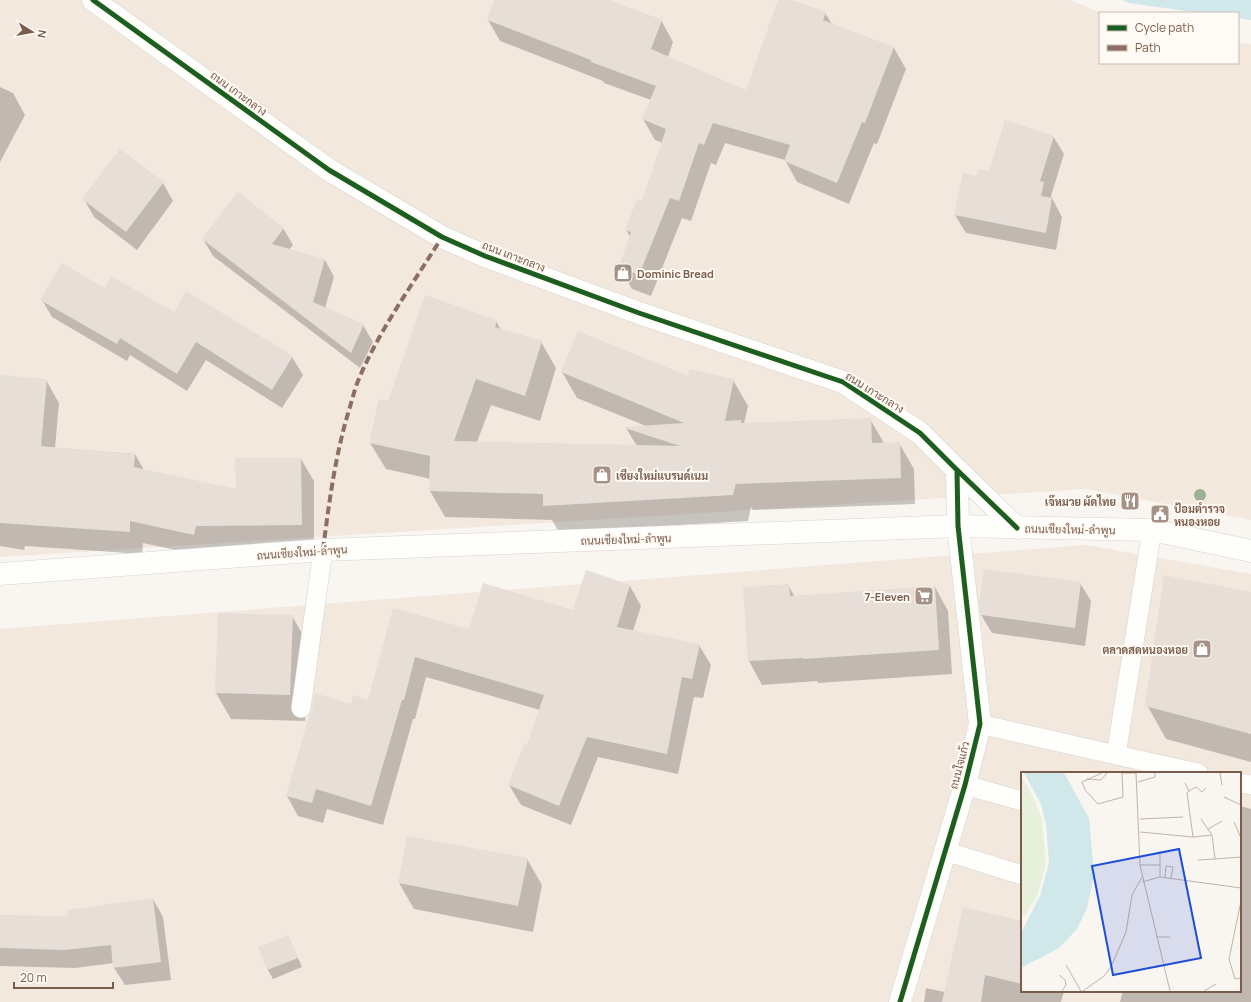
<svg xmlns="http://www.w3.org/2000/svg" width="1251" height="1002" viewBox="0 0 1251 1002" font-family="Manrope,Sarabun,sans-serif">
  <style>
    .residential { fill: #f2e8de; fill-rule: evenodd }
    .water { fill: #d0e8ea }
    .shadow { fill: #0003 }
    .building { fill: #e6ded7 }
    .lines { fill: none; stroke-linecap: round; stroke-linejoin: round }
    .service-casing { stroke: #d7d1cb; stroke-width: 20 }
    .minor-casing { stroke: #d7d1cb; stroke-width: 23 }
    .secondary-casing { stroke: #d9d2cb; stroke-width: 23 }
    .service { stroke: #fefefd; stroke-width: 19 }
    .minor { stroke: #fefefd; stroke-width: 22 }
    .secondary { stroke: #fefefd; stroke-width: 22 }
    .quiet { stroke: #8d6e63; stroke-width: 4; stroke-dasharray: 8 4; stroke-linecap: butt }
    .cycleway-casing { stroke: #fffaf3; stroke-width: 8 }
    .cycleway { stroke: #1b5e20; stroke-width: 5 }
    .tree { fill: #9eb190 }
    .labels { text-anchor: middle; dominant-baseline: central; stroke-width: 4; stroke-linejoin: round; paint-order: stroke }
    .street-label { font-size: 11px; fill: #7a5c4d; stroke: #fffaf3 }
    .poi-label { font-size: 11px; font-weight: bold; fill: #7a5c4d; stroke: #fffaf3; text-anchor: start }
    .inset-road { fill: none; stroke: #c2b3aa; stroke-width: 1 }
    .view { fill: #1d4ed8; fill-opacity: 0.15; stroke: #1d4ed8; stroke-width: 2 }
    .inset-edge { fill: none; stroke: #7a5c4d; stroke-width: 2 }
  </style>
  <rect width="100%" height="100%" fill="#f9f5f0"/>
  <path class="residential" d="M0,0H1070L1101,13L1100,63H1238V43L1251,44V520L1086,489L0,557Z
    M1086,545L1251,574V1002H0V629ZM1022,773H1240V991H1022Z"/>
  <path class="water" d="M1122,0H1251V20L1238,18V13H1201L1129,3Z"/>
  <path class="shadow" d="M495,0H607L661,20L673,42L668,57L747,91L779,0H789L825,13L832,24L894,48L906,69L877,144L874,143L849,204L797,182L785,160L725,143L716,165L711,163L691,221L682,218L651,296L632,289L620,267L630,237L626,229L642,202L663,143L655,140L643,119L651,100L604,83L603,81L500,41L488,20Z
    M0,87L13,93L25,115L0,162Z
    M1053,136L1064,154L1051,196L1062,217L1056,250L966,233L955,215L977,177L990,172Z
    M163,183L173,201L137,250L94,217L84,199Z
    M283,228L293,245L289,250L325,260L334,277L325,308L363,325L373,342L360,368L213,256L203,239Z
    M105,290L174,313L187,293L292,357L303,375L282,408L206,360L187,391L130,355L127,361L52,317L42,300Z
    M496,321L501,330L541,342L556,368L540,421L491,405L477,442L637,446L626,428L646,426L577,398L562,372L733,380L748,406L744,424L870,419L884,443H899L914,469L915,504L753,510L751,507L748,521L559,532L552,520L445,517L430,491L431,479L386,469L370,443L388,402Z
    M0,376L46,380L59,403L55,448L135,454L144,470L237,491L301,459L314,481V547L207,557L143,543L142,554L25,546L24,550L0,546Z
    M587,571L630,586L641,606L633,631L699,645L711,665L703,698L694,697L678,774L598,757L571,825L521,805L509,785L528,747L540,710L426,677L415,719H413L383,825L327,809L323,823L298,816L287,796L351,705L369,701L394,609L470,630L573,611Z
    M1080,583L1091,601L1085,646L992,633L981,615L980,603Z
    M788,585L795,597L935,587L948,611L952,674L818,683L817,681L762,685L749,661Z
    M1251,593V762L1166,739L1147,705Z
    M292,616L307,642L305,721L231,719L216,693Z
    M1240,806L1251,809V1002H1120L1123,991H1240Z
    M527,859L542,885L533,932L414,909L399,883Z
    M153,899L163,917L171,980L125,985L114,968V963L75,968L0,966V916L69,917Z
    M1022,922V991H1064L1061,1002H924L926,988L945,992Z
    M288,936L302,967L273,979L268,970L259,947Z"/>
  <path class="building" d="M494,0H610L662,20L651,49L746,90L778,0H792L826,12L823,20L894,47L865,123L862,122L837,183L784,161L790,145L713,123L704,145L699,143L679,201L670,198L639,275L619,267L631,232L625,230L637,199L642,201L666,129L642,119L656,86L591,62V60L487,20Z
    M1005,120L1054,136L1040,181L1044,182L1041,196L1052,198L1046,233L954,215L963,173L976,176L978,169L989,171Z
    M120,149L164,182L126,232L82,199Z
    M238,192L284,228L272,244L325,259L313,302L364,324L351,353L202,239Z
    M62,263L105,288L111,276L174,312L186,291L293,356L272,390L196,342L177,374L120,338L117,344L40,300Z
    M425,295L497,320L495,327L542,341L525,396L476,379L454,441L680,446L625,428V427L684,423L561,372L578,331L688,376L689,369L734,379L725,421L741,420V423L871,418L872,443L900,442L901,478L737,484L736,483L733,495L543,506V494L429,491L430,456L369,443L379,399L388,401Z
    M0,375L47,379L41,446L135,454L134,467L236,489L235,458H301L302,525L196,526L194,535L130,521V532L0,523Z
    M984,569L1081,582L1075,628L981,615L979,603Z
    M586,570L630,585L617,627L700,644L692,679L682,677L667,754L587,737L559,806L508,785L524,744L527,745L544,695L415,657L404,700H402L371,806L316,789L312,803L286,796L309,716L312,710L315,693L351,704L353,695L368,700L393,608L469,629L483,583L573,610Z
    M1164,575L1251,592V734L1145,706Z
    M789,584L790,596L935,586L939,650L803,659V658L748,661L743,587Z
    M218,613L293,615L290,695L215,693Z
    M407,836L528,858L518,906L398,883Z
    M153,898L161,962L113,968L111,945L64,950L0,948V915L68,916L67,910Z
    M963,907L1022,921V984L985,975L981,1002H942Z
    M288,935L298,958L267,970L258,947Z"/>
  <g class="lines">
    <defs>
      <path id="service" d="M301,708L323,550
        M980,724L1116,755L1152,530
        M1116,755L1198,773
        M1240,783L1251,785
        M965,785L1022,801
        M945,851L1022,875"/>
      <path id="minor" d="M93,0L329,170L442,237L485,256L639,313L843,382L920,433L957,470L1017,528
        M900,1002L965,785L980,724L958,526L957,470"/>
      <path id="secondary" d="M0,574L323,550L958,526L1152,530L1251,551"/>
    </defs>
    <use href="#service" class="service-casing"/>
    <use href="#minor" class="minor-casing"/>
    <use href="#secondary" class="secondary-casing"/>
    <use href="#service" class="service"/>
    <use href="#minor" class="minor"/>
    <use href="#secondary" class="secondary"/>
    <path class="quiet" d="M323,550C329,503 335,456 349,410C352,401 354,391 358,381C379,330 413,284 442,237"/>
    <defs>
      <path id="cycleway" d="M93,0L329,170L442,237L485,256L639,313L843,382L920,433L957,470L1017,528
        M900,1002L965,785L980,724L958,526L957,470"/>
    </defs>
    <use href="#cycleway" class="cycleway-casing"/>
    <use href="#cycleway" class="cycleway"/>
  </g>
  <circle class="tree" cx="1200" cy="495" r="6"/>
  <defs>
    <symbol id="shop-square" viewBox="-11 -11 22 22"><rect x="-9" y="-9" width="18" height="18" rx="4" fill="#a69286" stroke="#fffaf3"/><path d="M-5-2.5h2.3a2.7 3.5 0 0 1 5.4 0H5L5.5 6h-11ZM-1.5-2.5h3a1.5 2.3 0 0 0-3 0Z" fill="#fff"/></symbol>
    <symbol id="restaurant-square" viewBox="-11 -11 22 22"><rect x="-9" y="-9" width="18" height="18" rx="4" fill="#a69286" stroke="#fffaf3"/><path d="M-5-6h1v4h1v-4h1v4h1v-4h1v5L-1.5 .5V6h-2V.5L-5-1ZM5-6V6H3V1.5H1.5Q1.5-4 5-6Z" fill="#fff"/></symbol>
    <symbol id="civic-square" viewBox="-11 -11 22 22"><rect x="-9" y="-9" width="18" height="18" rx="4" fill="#a69286" stroke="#fffaf3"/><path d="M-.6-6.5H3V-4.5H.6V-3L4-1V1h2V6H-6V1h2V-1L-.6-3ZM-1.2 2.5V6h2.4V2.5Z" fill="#fff"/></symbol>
    <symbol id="supermarket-square" viewBox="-11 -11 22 22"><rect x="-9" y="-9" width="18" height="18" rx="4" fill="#a69286" stroke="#fffaf3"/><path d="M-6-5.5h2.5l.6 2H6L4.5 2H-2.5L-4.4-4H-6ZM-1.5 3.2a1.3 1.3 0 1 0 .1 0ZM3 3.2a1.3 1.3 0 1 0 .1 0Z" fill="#fff"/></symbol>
  </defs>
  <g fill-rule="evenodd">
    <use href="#shop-square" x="612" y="262" width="22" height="22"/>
    <use href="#shop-square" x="591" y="464" width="22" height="22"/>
    <use href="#restaurant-square" x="1119" y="490" width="22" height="22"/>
    <use href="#civic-square" x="1149" y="503" width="22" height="22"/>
    <use href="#supermarket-square" x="913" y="585" width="22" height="22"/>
    <use href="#shop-square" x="1191" y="638" width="22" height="22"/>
  </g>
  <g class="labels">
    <g class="street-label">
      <text transform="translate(239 93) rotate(36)">ถนน เกาะกลาง</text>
      <text transform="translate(514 256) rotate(21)">ถนน เกาะกลาง</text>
      <text transform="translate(875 392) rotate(32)">ถนน เกาะกลาง</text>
      <text transform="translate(1070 529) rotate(1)">ถนนเชียงใหม่-ลำพูน</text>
      <text transform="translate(626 539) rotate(-2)">ถนนเชียงใหม่-ลำพูน</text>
      <text transform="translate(302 552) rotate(-4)">ถนนเชียงใหม่-ลำพูน</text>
      <text transform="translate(959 765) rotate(-75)">ถนนใจแก้ว</text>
    </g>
    <g class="poi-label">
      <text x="637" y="273">Dominic Bread</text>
      <text x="616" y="475">เชียงใหม่แบรนด์เนม</text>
      <text x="1116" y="501" text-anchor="end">เจ๊หมวย ผัดไทย</text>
      <text x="1174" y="508">ป้อมตำรวจ<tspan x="1174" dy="13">หนองหอย</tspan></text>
      <text x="910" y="596" text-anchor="end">7-Eleven</text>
      <text x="1188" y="649" text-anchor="end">ตลาดสดหนองหอย</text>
    </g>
  </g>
  <g transform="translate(1021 772)">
    <rect width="220" height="220" fill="#f9f5f0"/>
    <path d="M0,3L14,29L21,48L25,91L16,124L3,144L0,141Z" fill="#e7f0db"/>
    <path d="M3,1H43L68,46L73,104L66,136L56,157L38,176L0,196V161L19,124L28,91L25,52L20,32Z" fill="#d0e8ea"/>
    <path class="inset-road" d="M81,1L61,10L64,18L77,32L102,25L101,1M100,1H115M115,1L119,93L149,219M199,1L201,13M65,7L80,8L86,1M117,10L134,5V1M164,11L168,19L166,21L172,65M168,19L175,15L181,20L185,16M203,25L220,33M119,47L162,45M180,47L191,63L194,87L220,85M213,50L220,66M187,57L201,49M119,60L172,65L191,63M177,88L194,87M119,93H139V105M139,93V79M144,105L145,94L152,95L150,106M121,110L139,105L220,116M220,129L208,187L214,207L220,206M135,165H149M45,193L60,219M38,203L44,208L45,213L41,219M62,219L83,204L90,195L105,160L111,123L121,105M183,219L195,212"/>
    <path class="view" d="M158,77L180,186L92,203L71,94Z"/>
    <rect width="220" height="220" class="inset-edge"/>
  </g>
  <rect x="1099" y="12" width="140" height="52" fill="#fffaf3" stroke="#cabbb1"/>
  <rect x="1107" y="25" width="20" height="6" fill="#1b5e20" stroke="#cabbb1"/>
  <text x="1135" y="32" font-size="12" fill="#7a5c4d">Cycle path</text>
  <rect x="1107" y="45" width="20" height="6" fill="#8d6e63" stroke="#cabbb1"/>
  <text x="1135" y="52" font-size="12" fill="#7a5c4d">Path</text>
  <g transform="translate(32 32) rotate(101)" stroke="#fffaf3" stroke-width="3" paint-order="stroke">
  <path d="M0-3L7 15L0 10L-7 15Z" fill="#7a5c4d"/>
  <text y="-6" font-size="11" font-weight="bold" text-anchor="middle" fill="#7a5c4d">N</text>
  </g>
  <path d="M14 982v6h99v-6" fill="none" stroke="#7a5c4d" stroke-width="2"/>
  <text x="20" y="982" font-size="12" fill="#7a5c4d" stroke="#fffaf3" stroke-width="3" paint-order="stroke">20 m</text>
</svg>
